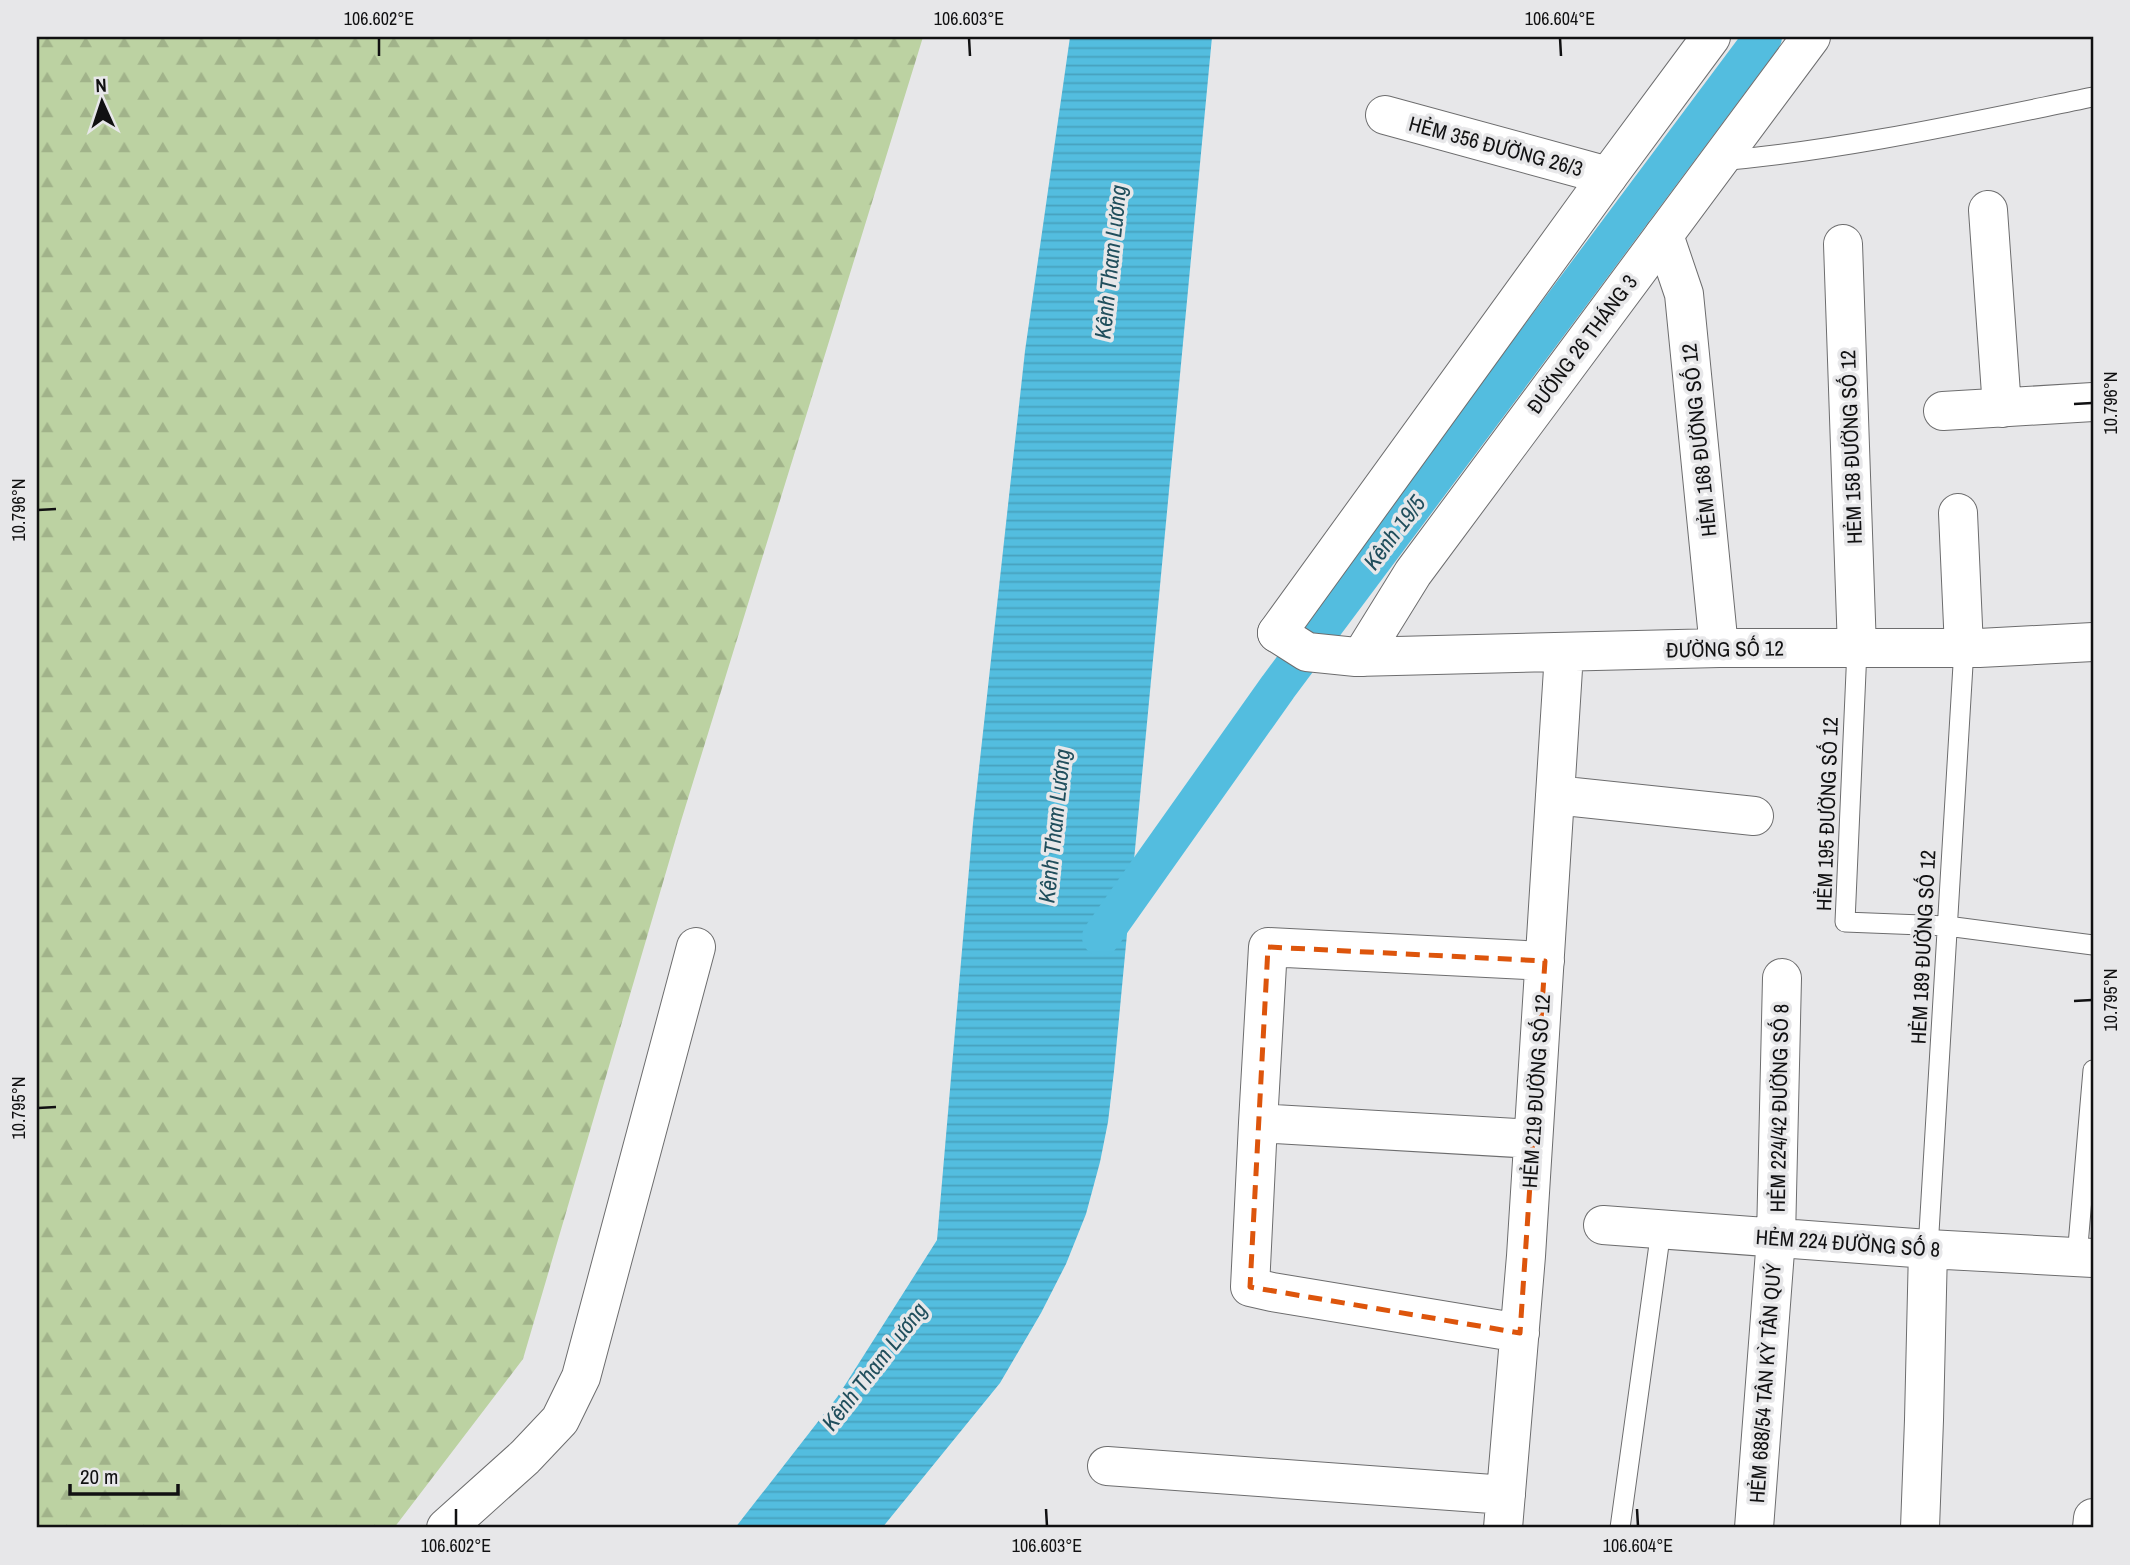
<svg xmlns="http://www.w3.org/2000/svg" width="2130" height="1565" viewBox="0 0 2130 1565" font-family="'Archivo Narrow',sans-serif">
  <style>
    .forest { fill: url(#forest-firs) }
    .water { fill: url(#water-rules) }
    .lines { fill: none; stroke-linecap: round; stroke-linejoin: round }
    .canal { stroke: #53bddf; stroke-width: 38 }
    .lane-casing { stroke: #6d6d6e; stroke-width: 21 }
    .street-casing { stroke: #6d6d6e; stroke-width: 40 }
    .secondary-casing { stroke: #6d6d6e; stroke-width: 40 }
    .lane { stroke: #fff; stroke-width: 19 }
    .street { stroke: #fff; stroke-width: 38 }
    .secondary { stroke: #fff; stroke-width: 38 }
    .marked { fill: none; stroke: #dd550c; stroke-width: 5; stroke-dasharray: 14 9; stroke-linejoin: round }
    .ticks { fill: none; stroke: #111112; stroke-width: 2.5 }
    .labels { text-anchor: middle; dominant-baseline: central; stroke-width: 7; stroke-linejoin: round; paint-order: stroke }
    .street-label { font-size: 21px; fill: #111112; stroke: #e7e7e9 }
    .water-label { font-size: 23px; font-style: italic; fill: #204e5c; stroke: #e7e7e9 }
    .neatline { fill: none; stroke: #111112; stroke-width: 2.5 }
    .ticks-label { font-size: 18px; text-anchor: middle; fill: #111112 }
  </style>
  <defs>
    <pattern id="forest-firs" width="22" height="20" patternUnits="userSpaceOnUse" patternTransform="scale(1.75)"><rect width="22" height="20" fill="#bcd2a2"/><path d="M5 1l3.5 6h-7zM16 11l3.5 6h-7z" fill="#a1b38a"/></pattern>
    <pattern id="water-rules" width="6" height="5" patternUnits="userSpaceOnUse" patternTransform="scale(1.75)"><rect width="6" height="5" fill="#53bddf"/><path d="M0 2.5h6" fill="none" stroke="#47a1be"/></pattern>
  </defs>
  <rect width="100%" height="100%" fill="#e7e7e9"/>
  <path class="forest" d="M37,37H923L681,821L523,1359L394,1528H37Z"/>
  <path class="water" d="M1070,37H1212L1114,1071L1108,1122L1100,1162L1086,1214L1066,1264L1041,1313L1000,1383L882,1528H735L838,1396L937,1240L973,823L1025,351Z"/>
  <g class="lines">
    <path class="canal" d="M1101,937L1278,687L1763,37"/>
    <defs>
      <path id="lane" d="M1719,161C1845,150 1970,122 2093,97
        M1857,649L1845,922L1947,926L2093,945
        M1928,1249L1964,648
        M2077,1257L2093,1070
        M1620,1528L1661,1230"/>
      <path id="street" d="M1385,115L1608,176
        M1988,210L2002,408
        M1664,235L1684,294L1719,648
        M1843,244L1857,649
        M1943,411L2093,402
        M1958,513L1964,648
        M1277,633L1307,652L1356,657L1719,648H1979L2093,642
        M1555,795L1754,816
        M1258,1123L1250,1287L1272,1292L1520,1333
        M1533,1139L1258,1123L1268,947L1545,961
        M1603,1225L1928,1249L2093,1258
        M1107,1466L1506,1495
        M446,1528L525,1457L560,1420L581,1377L696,947
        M1503,1528L1526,1256L1564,653
        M1754,1528L1776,1238L1782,978
        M1920,1528L1924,1420L1928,1249
        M2092,1528L2093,1518"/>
      <path id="secondary" d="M1277,633L1608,176L1711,37
        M1361,657L1413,573L1811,37"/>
    </defs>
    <use href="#lane" class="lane-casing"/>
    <use href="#street" class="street-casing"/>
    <use href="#secondary" class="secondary-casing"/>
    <use href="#lane" class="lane"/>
    <use href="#street" class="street"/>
    <use href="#secondary" class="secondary"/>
  </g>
  <path class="marked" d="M1268,947L1545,961L1520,1333L1250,1287Z"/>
  <path class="ticks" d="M379,38V56M969,38L970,56M1560,38L1561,56M2074,404L2092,403M38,510L56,509M2074,1001L2092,1000M38,1108L56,1107M456,1509V1526M1046,1509L1047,1526M1637,1509L1638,1526"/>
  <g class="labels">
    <g class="street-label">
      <text transform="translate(1496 146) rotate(15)">HẺM 356 ĐƯỜNG 26/3</text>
      <text transform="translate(1582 344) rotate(-53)">ĐƯỜNG 26 THÁNG 3</text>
      <text transform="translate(1699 440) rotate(-96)">HẺM 168 ĐƯỜNG SỐ 12</text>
      <text transform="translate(1851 447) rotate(-92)">HẺM 158 ĐƯỜNG SỐ 12</text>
      <text transform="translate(1725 649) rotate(-1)">ĐƯỜNG SỐ 12</text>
      <text transform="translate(1827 814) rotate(-88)">HẺM 195 ĐƯỜNG SỐ 12</text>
      <text transform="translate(1923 947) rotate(-87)">HẺM 189 ĐƯỜNG SỐ 12</text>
      <text transform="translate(1536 1091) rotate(-86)">HẺM 219 ĐƯỜNG SỐ 12</text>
      <text transform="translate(1779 1108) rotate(-89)">HẺM 224/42 ĐƯỜNG SỐ 8</text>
      <text transform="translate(1848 1243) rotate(4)">HẺM 224 ĐƯỜNG SỐ 8</text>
      <text transform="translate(1765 1383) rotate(-86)">HẺM 688/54 TÂN KỲ TÂN QUÝ</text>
    </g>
    <g class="water-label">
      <text transform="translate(1110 262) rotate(-84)">Kênh Tham Lương</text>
      <text transform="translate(1394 532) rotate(-53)">Kênh 19/5</text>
      <text transform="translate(1054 826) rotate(-84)">Kênh Tham Lương</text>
      <text transform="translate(874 1366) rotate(-52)">Kênh Tham Lương</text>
    </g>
  </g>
  <rect width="2130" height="1565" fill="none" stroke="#e7e7e9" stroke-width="77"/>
  <g transform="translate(102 102) rotate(357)" stroke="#e7e7e9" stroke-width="5" paint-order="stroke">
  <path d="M0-5L12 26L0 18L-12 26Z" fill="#111112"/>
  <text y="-10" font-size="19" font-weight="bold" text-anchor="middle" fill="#111112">N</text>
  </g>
  <path d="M70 1484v10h108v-10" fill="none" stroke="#111112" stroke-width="3.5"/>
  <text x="80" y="1484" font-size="21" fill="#111112" stroke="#e7e7e9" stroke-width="5" paint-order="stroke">20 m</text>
  <rect x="38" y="38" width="2054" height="1488" class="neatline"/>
  <g class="ticks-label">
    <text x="379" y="25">106.602°E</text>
    <text x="969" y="25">106.603°E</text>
    <text x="1560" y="25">106.604°E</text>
    <text transform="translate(2111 403) rotate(-90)" y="6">10.796°N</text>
    <text transform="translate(19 510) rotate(-90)" y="6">10.796°N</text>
    <text transform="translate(2111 1000) rotate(-90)" y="6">10.795°N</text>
    <text transform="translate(19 1108) rotate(-90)" y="6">10.795°N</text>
    <text x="456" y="1552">106.602°E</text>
    <text x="1047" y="1552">106.603°E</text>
    <text x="1638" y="1552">106.604°E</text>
  </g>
</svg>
